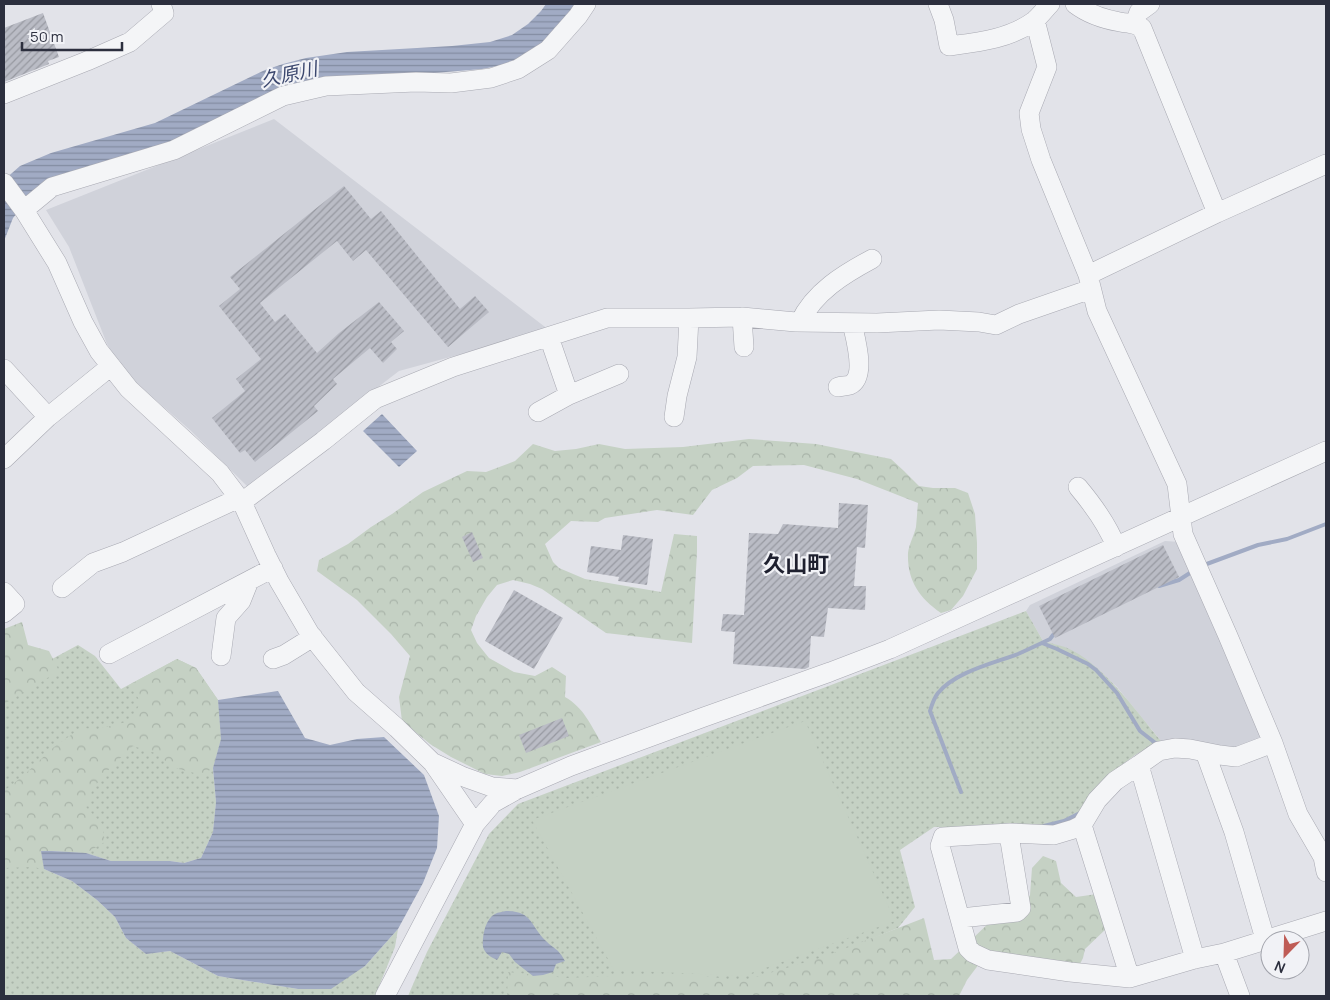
<svg xmlns="http://www.w3.org/2000/svg" width="1330" height="1000" viewBox="0 0 1330 1000" font-family="Manrope,'Noto Sans JP',sans-serif">
  <style>
    .built { fill: #d0d2da }
    .green { fill: url(#green-dots) }
    .forest { fill: url(#forest-crowns) }
    .pitch { fill: #c5d1c4 }
    .water { fill: url(#water-rules) }
    .lines { fill: none; stroke-linecap: round; stroke-linejoin: round }
    .stream { stroke: #a1abc4; stroke-width: 4 }
    .building { fill: url(#building-hatch) }
    .minor-casing { stroke: #a8a9b2; stroke-width: 20 }
    .minor { stroke: #f4f5f7; stroke-width: 19 }
    .labels { text-anchor: middle; dominant-baseline: central; stroke-width: 4.5; stroke-linejoin: round; paint-order: stroke }
    .water-label { font-size: 19px; font-style: italic; fill: #3b476e; stroke: #f1f2f6 }
    .district-label { font-size: 22px; font-weight: bold; fill: #1e202f; stroke: #f1f2f6 }
  </style>
  <defs>
    <pattern id="green-dots" width="8" height="8" patternUnits="userSpaceOnUse" patternTransform="scale(1.25)"><rect width="8" height="8" fill="#c5d1c4"/><path d="M2 2h.1M6 6h.1" fill="none" stroke="#a9b4a9" stroke-width="1.8" stroke-linecap="round"/></pattern>
    <pattern id="forest-crowns" width="20" height="18" patternUnits="userSpaceOnUse" patternTransform="scale(1.25)"><rect width="20" height="18" fill="#c5d1c4"/><path d="M2 6a3 3 0 1 1 6 0M12 15a3 3 0 1 1 6 0" fill="none" stroke="#a9b4a9"/></pattern>
    <pattern id="water-rules" width="6" height="5" patternUnits="userSpaceOnUse" patternTransform="scale(1.25)"><rect width="6" height="5" fill="#a1abc4"/><path d="M0 2.5h6" fill="none" stroke="#838ca1"/></pattern>
    <pattern id="building-hatch" width="6" height="6" patternUnits="userSpaceOnUse" patternTransform="scale(1.25)"><rect width="6" height="6" fill="#babcc5"/><path d="M-1 1l2-2M0 6l6-6M5 7l2-2" fill="none" stroke="#9799a1"/></pattern>
  </defs>
  <rect width="100%" height="100%" fill="#e2e3e9"/>
  <path class="built" d="M274,119L549,330L399,371L248,487L190,430L127,375L107,344L69,247L46,210Z
    M1165,541L1180,542L1261,737L1230,751L1183,739L1161,741L1117,687L1092,664L1066,648L1043,641L1026,611L1030,605Z"/>
  <path class="green" d="M1026,611L1043,641C1050,643 1058,645 1065,647C1102,662 1135,710 1161,741L1135,755L1118,768L1082,821L1050,829L1018,827H934L900,850L915,907L898,928L741,992L927,996H408L427,952L489,834L518,804Z
    M78,645L95,656L121,689L177,659L196,668L218,700L221,739L213,768L216,802L213,832L201,858L184,863L170,861H111L86,853L52,851H41L44,869L72,881L97,900L115,917L126,938L146,954L170,951L218,976L298,989L365,966L398,929L395,947L375,996H4V685Z"/>
  <path class="forest" d="M749,439L816,444L891,459L904,471L919,486L933,488H955L968,493L975,514L977,543V569L963,596L951,610L941,613C919,598 907,580 908,553C909,544 914,536 916,527C917,519 917,511 918,503L857,479L804,465L753,466L737,478L712,490L693,515L657,510L605,518L598,522L571,521L545,544L553,562L559,568L585,579L661,592L674,534L697,536V552L692,643L606,633L542,589L530,584L513,580L497,585L487,597L476,616L471,630L477,643L489,658L514,672L535,676L552,667L566,676L565,697C584,708 590,724 601,742L520,772L502,776L485,774L451,757L430,744L402,721L399,697L410,656L391,634L357,600L317,571L319,560L348,544L371,527L392,514L423,492L467,471L486,472L515,461L533,444L555,451L576,449L599,444L625,449L683,447Z
    M22,622L28,645L49,651L59,671L4,704V629Z
    M177,659L196,668L218,700L221,739L213,768L202,775L175,768L155,753L133,746L111,767L93,788L86,807L102,824L105,842L86,853L52,851H41L44,869L32,867L4,868V791L23,776L54,747L81,728L98,729L130,721L141,702L129,685Z
    M1043,856L1056,861L1061,883L1076,897L1097,894L1107,928L1085,949L1083,958L1079,966L979,964L967,980L959,996H507L508,972L567,978L612,976H704L743,981L823,957L924,918L934,960L951,959L991,921L1020,914L1030,895L1032,868Z"/>
  <path class="pitch" d="M805,721L895,921L743,976L614,970L532,820Z"/>
  <path class="water" d="M546,4H579L559,30L517,62L482,69L290,85L180,139L35,191L13,218L4,241V180L20,166L51,153L155,123L265,70L283,64L306,58L347,52L452,46L490,42L512,35L528,24L541,11Z
    M382,414L417,451L399,467L363,431Z
    M278,691L305,738L330,745L357,739L384,737L424,775L439,816L437,848L423,883L398,929L365,966L331,989H298L218,976L170,951L146,954L126,938L115,917L97,900L72,881L44,869L41,851H52L86,853L111,861H170L184,863L201,858L213,832L216,802L213,768L221,739L218,700Z
    M506,911C533,911 530,926 546,941C555,950 558,948 565,961L556,964L553,972L543,975L533,976L515,962L509,954L502,952L497,960C491,957 485,954 483,947C482,937 485,919 495,914C498,912 503,912 506,911Z"/>
  <g class="lines">
    <path class="stream" d="M1204,565L1258,545L1287,539L1326,524
      M1159,586L1179,580L1193,571
      M1042,643L1057,649L1088,664L1096,670L1117,693L1140,731L1158,745L1157,746
      M961,792L930,711C932,704 934,698 938,693C955,672 994,663 1018,654C1029,649 1040,644 1050,639L1053,635L1058,632
      M1044,826L1064,821L1082,812"/>
  </g>
  <path class="building" d="M43,13L59,57L48,61L49,64L4,82V28Z
    M344,186L371,219L381,211L460,309L475,296L489,312L448,347L366,250L353,261L337,241L260,303L275,322L285,314L317,353L339,333L379,302L404,331L391,342L397,349L383,363L370,348L333,379L337,384L314,406L318,411L255,462L245,450L240,453L212,418L245,391L236,379L261,359L219,306L240,289L230,277Z
    M839,503L868,505L865,548L857,547L854,586H866L865,610L828,608L824,637L811,636L809,667L805,669L733,664L735,632L721,631L723,614L744,615L749,533L778,534L783,524L838,528Z
    M472,532L483,558L473,562L462,537Z
    M623,535L653,539L647,585L618,581L619,577L587,572L591,546L621,550Z
    M1163,545L1179,577L1055,638L1039,606Z
    M514,590L563,618L534,669L485,641Z
    M562,718L569,736L526,753L519,735Z"/>
  <g class="lines">
    <defs>
      <path id="minor" d="M938,4L944,20L949,46C979,42 1009,39 1034,21C1040,16 1045,9 1050,4
        M1075,4C1088,14 1103,19 1120,22C1130,24 1133,22 1142,28L1217,213
        M1035,20L1047,67L1029,113L1031,129L1041,160L1088,275L1097,311L1177,484L1183,534L1228,636L1273,743L1298,814L1323,857L1326,872
        M1135,23L1139,12L1150,4
        M4,94L87,61L130,42L164,13L161,4
        M4,183L24,210L57,263L83,322L99,351L129,389L220,473L242,502L266,555L279,581L310,634L356,692L397,728L433,763L475,824
        M24,210L52,187L174,150L283,96L326,86L416,82L451,83L491,78L518,69L548,50L578,16L586,4
        M1088,275L1217,213L1326,164
        M742,317L744,347
        M800,322C814,292 844,274 872,259
        M549,337L569,395
        M4,369L48,417
        M838,387C842,386 847,386 850,385C867,377 855,337 852,323
        M538,412L569,395L619,374
        M674,417L677,396L687,357L689,318
        M4,459L48,417L111,366
        M1078,487C1093,505 1108,525 1116,547
        M242,502L323,441L375,399L453,367L607,318H689L742,317L796,322L877,323L939,320L979,322L996,325L1019,314L1091,289
        M62,588L93,563L123,552L239,498
        M4,592L15,604L4,613
        M109,654L273,568
        M221,656L226,618L241,601L249,581
        M273,659L284,655L313,637
        M1205,752L1234,832L1265,939
        M434,763L464,777L492,787L518,789
        M1139,765L1115,781L1097,800L1082,825L1074,829L1054,835L1010,833L943,837L940,846L968,948L973,953L988,960L1070,972L1130,978L1195,959L1224,953L1326,921
        M1082,825L1130,978
        M961,918L1017,912L1021,908L1010,841V833
        M1224,953L1240,996
        M1195,959L1139,765L1159,751L1175,748L1190,749L1220,755L1236,757L1273,743
        M385,996L475,824L493,803L518,789L571,766L704,717L830,672L890,649L1326,451"/>
    </defs>
    <use href="#minor" class="minor-casing"/>
    <use href="#minor" class="minor"/>
  </g>
  <g class="labels">
    <g class="water-label">
      <text transform="translate(289 74) rotate(-12)">久原川</text>
    </g>
    <g class="district-label">
      <text x="796" y="564">久山町</text>
    </g>
  </g>
  <rect width="1330" height="1000" fill="none" stroke="#2c2f3e" stroke-width="10"/>
  <g transform="translate(1285 955) rotate(203)"><circle r="24" fill="#f1f2f6" stroke="#a2a4ac"/>
  <path d="M0-4L9 19L0 12L-9 19Z" fill="#bf5c56"/>
  <text y="-8" font-size="14" font-weight="bold" text-anchor="middle" fill="#2c2f3e">N</text>
  </g>
  <path d="M22 42v8h100v-8" fill="none" stroke="#2c2f3e" stroke-width="2.5"/>
  <text x="30" y="42" font-size="15" fill="#2c2f3e" stroke="#f1f2f6" stroke-width="4" paint-order="stroke">50 m</text>
</svg>
